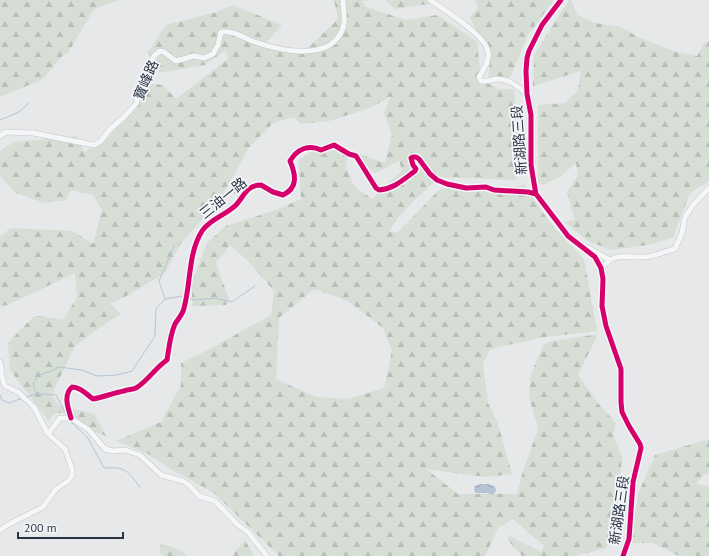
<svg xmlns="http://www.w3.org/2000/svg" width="709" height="556" viewBox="0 0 709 556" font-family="'PT Sans','Noto Sans TC',sans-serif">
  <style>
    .forest { fill: url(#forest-firs); fill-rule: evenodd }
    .water { fill: url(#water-waves) }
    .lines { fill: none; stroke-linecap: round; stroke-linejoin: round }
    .stream { stroke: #b4c4d5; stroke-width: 1 }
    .minor-casing { stroke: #c4c6c8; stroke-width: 6 }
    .minor { stroke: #f5f6f7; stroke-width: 5 }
    .cycleway-casing { stroke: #f4f6f9; stroke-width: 8 }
    .cycleway { stroke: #d6006c; stroke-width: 5 }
    .labels { text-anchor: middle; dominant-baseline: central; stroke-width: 3.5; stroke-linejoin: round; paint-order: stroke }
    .street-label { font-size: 14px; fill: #2b3445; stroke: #f4f6f9 }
  </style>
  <defs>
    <pattern id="forest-firs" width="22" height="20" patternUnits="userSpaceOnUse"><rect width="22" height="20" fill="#d6ded6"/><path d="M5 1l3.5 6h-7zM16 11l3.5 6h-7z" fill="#b8bfb9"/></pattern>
    <pattern id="water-waves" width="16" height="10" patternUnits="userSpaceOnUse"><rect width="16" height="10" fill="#b4c4d5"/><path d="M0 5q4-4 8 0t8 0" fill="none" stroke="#93a0af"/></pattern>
  </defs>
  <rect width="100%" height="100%" fill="#e6e8ea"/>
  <path class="forest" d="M0,0H119L94,9L68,53L63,55L43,79L0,97Z
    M334,0H374L362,1L366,7L406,20L437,15L477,41L481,80L499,89H514L520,158L516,180L440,177C421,194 402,210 389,231L397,233L440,189L465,184L510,188L524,184L550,223L584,259L597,331L545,337L490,349L483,364L488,403L497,421L512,474L486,477L426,469L458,494H517L523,471L538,429L529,397L531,374L544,344L552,341L598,334L578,375L601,407L616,423L613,434L622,457L615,530L606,548L575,556H522L507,539L510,536L541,552L544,546L513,519L498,528L485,556H279L214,493L174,471L148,454L116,441L161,422L181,385V363L208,350L271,315L274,291L248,261L230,245L216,263L229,299L226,305L192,306V282L207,243L226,226L273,211L301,199L299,160L314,150L348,149L346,167L354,186L372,199L402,170L399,161L375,173L361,165L360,154L385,163L392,134L384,114L391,96L370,108L329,121L301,124L294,117L273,123L249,148L217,204L180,244L165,273L128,295L110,304L121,314L106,323L74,347L52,395L58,405L94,414L106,436L93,431L67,413H54L49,421L10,370L8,343L33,317L41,316L63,320L77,297L75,273L8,305L0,306V236L11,228L73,231L93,244L102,210L93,195L71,190L66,200L44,203L16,193L0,176V151L14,142L77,136L84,152L109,137L147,83L163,85L176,99L228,59L226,50L205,65L159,73L148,52L166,25L216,12L233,5L282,25L264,45L304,52L338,19ZM314,289L348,301L383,328L392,350L384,388L348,399L316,397L276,379L279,318Z
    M385,0H426L429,4L395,9Z
    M475,0H554L528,35L510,78L488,79L491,55L469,17L478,8Z
    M569,0H571L577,15L596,23L621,27L638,37L673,51L697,56L705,42L709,41V181L690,193L673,237L654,244L611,250L588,241L564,222L575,220L567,192L578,175L576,163L561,176L543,185L538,182V105L565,103L578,90L581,71L533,86L534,55Z
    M709,439V473L703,475L696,484L709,487V556H679L653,543H629L639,492L655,455Z
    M245,540L254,556H234V553Z
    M161,543L180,550L187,556H163L160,552Z"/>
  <path class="water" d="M236,178L240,180L243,186L240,192L234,194L230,182Z
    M481,484H489L495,487L496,491L493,495L487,493H476L474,490L475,486Z"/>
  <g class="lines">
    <path class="stream" d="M0,120L19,112L29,103
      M188,298L195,300L215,298L232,302L255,286
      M165,299L159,281L174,246
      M36,394L33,383L39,375L49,372L59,367L82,370L97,376L117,375L132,371L155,336L156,309L165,299L182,296L185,297
      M0,395L2,400L9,403L23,398
      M26,397L36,394L56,395L67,416
      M70,421L88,438L104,468C126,467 127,470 140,487"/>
    <defs>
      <path id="minor" d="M430,0C444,10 484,34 488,51C490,60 484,69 479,77L481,81C486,82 491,80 496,79C509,78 518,87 527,94
        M561,0L542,25L529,51L527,58L526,71L527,94L531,115V165L534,183L536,194L562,228L568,236L595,257L601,268L603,279L602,306L606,326L621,369V402L622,412L629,426L640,444L641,448L633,482L629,539L623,556
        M0,136L6,132L33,133L94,145L101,141L109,130L124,117L136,104L147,69L154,56L160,51L164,52L176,61L194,56L204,58L213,54L218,45L221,32C234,30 243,38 255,42C281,51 332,62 343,28C346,20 343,8 343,0
        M588,248L610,260
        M601,268C618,251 624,258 645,257C654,257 665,251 675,249L682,233L685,217L693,205L709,188
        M0,362C2,370 1,379 5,386L18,392L34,407L48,434L65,449L72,469V476L68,481L56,489L43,507L9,524L0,530
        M71,418C68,408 63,395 72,387C82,388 86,394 93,399C104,397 113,393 124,391C128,389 132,390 136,388C148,381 155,368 167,360C169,348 170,335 175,324C178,319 183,314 184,308C191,283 188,253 202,231C210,219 226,215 236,205C244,196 247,185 261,185L273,192L283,195C298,188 296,175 290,161C297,149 309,144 321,150L334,145L349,154L356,156L376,188L379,190C394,189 404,179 415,171L416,169L413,165L411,158L413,157H416L419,159L430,174L437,180L447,184L466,188L486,187L494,190L528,192L536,194
        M48,434L60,418H71L89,430L105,449L113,451L125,450L140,455L161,475L183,481L189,485L199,496L215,501L238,525L248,532L267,556"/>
    </defs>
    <use href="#minor" class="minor-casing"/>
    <use href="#minor" class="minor"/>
    <defs>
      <path id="cycleway" d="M561,0L542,25L529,51L527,58L526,71L527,94L531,115V165L534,183L536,194L562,228L568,236L595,257L601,268L603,279L602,306L606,326L621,369V402L622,412L629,426L640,444L641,448L633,482L629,539L623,556
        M71,418C68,408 63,395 72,387C82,388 86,394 93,399C104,397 113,393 124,391C128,389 132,390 136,388C148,381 155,368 167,360C169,348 170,335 175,324C178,319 183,314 184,308C191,283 188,253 202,231C210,219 226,215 236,205C244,196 247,185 261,185L273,192L283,195C298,188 296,175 290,161C297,149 309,144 321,150L334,145L349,154L356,156L376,188L379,190C394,189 404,179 415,171L416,169L413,165L411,158L413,157H416L419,159L430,174L437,180L447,184L466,188L486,187L494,190L528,192L536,194"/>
    </defs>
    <use href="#cycleway" class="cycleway-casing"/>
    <use href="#cycleway" class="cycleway"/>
  </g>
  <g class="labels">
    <g class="street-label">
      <text transform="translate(146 80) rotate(-67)">寶峰路</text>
      <text transform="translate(519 140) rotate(-94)">新湖路三段</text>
      <text transform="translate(223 198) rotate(-39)">三油一路</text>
      <text transform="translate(619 510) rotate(-82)">新湖路三段</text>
    </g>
  </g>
  <path d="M18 532v6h105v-6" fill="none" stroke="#2b3445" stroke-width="2"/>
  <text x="24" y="532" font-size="12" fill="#2b3445" stroke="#f4f6f9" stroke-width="3" paint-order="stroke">200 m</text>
</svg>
